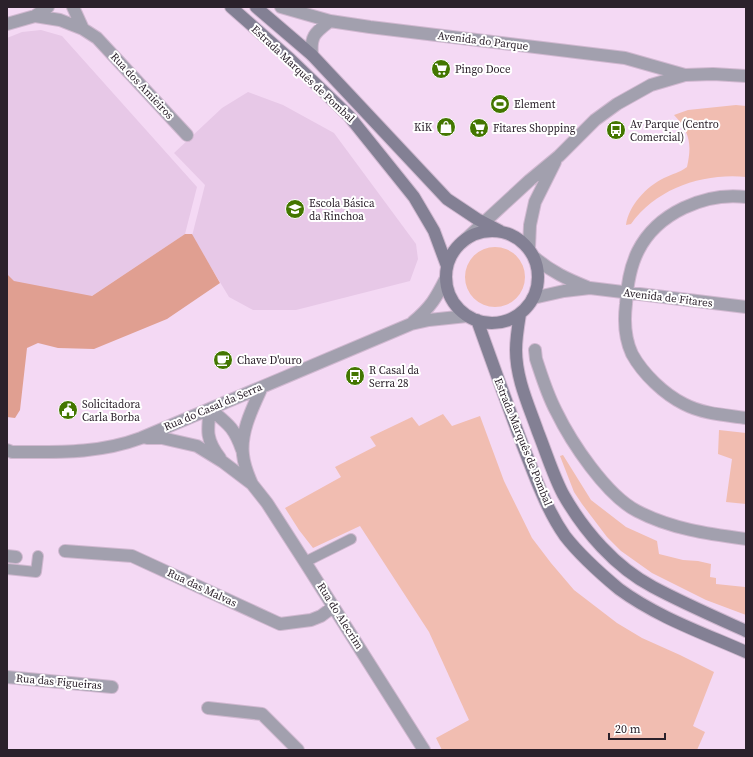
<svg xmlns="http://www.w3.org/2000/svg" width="753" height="757" viewBox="0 0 753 757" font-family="'Source Serif 4',serif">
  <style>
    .built { fill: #e7c8e7 }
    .green { fill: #f1bdb1 }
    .forest { fill: #e09f91 }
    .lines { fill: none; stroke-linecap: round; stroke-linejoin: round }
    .lane-casing { stroke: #d0b8d0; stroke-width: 12 }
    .street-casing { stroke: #d0b8d0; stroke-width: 14 }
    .secondary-casing { stroke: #d0b8d0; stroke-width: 14 }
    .lane { stroke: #a2a0ae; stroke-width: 10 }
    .street { stroke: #a2a0ae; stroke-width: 12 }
    .secondary { stroke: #838094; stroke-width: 12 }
    .labels { text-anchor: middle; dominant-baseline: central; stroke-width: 4; stroke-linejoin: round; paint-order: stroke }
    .street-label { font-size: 11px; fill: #2b212b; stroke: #fff }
    .poi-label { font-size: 11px; fill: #2b212b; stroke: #fff; text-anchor: start }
  </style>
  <rect width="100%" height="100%" fill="#f4d9f4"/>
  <path class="built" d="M41,30L62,36L197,187L185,234L33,335L7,310V38L22,32Z
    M248,92L283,105L334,133L416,244L418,259L410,281L296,310H253L229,297L192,236L205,185L174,153L222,108Z"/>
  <path class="green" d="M736,105L746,106V177C703,173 657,188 631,224L626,225C629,205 646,187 664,178C672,174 679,173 687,167C692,145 690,132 674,115L688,110Z
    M465 277a30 30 0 1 1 60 0a30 30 0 1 1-60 0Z
    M443,414L452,426L480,416L504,481L532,538L551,563L574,590L617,623L642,638L680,655L714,672L693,726L705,732L697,750H442L436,738L469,720L429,632L360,526L313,548L299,530L285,508L341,477L335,467L376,446L370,437L412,417L419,426Z
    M719,430L746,433V504L726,502L732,459L718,454Z
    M563,455L591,500L626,527L657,541L659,554L683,560L698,561L711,564L710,577L716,578V584L745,587L746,582V615L706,600L652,573L621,551L607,537L582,504L574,492L560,456Z"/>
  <path class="forest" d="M185,234H192L220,283L167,319L94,349L58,348L38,343L27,348L20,410L15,418L7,417V274L14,281L92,296Z"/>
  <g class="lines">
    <defs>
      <path id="lane" d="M305,562L351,539
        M7,569L36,572L38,556"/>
      <path id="street" d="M73,7L83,29
        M281,7L330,21L370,27L625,58L685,75
        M35,16L48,7
        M7,24L35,16L60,20L83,29L97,38L187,135
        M312,55C310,35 316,32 330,21
        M746,197C705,192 657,213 638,251C630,267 627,286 626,304C624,320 625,339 632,354C643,374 664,394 684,404C703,414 725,415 746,418
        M466,239L530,180L559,156L595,120L617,104L651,85L685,75L713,74L746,76
        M529,248L530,225L535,202L555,162
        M535,258C552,272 567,279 587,287
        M533,298L564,291L590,288L746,307
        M413,322C431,307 436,298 446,278
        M535,350L536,359C542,377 547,394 556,411C571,442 606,495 637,511C671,529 709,534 746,539
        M210,409C207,431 206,440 220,458
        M210,409C228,424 234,427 242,450
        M147,438H162L197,446L223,462L252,484L267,503L305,562L424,750
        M7,450L12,452C57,452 98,454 141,438L411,324L429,320L467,316
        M252,484C248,475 244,465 243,455C240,432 253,407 262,387
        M65,551L132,556L280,624L311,620L321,616L333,607
        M7,556L16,557
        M7,677L112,687
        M208,708L262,714L298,750"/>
      <path id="secondary" d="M231,7L290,59L349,116L414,197L434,231L447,266
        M256,7L312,55L447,199L477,219L500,231
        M446 277a46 46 0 1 1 92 0a46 46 0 1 1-92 0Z
        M520,314C518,326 516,338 516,350C516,379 529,406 538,432C546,452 553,475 563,494C584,531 615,567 653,587C683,603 715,617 746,631
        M477,320C492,362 507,404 523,446C535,476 546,509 565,536C579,554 601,574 619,589C657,617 703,633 746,652"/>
    </defs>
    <use href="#lane" class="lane-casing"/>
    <use href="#street" class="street-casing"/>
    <use href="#secondary" class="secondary-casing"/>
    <use href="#lane" class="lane"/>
    <use href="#street" class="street"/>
    <use href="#secondary" class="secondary"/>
  </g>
  <defs>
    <symbol id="supermarket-disc" viewBox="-11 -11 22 22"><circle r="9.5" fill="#437600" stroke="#fff"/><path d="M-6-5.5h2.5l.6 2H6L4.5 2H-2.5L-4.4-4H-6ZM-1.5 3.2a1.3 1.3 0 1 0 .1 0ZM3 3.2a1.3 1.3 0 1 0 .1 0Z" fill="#fff"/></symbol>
    <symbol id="stadium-disc" viewBox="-11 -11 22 22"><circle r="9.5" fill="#437600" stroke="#fff"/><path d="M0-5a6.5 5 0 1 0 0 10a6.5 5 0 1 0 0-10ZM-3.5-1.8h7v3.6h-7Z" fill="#fff"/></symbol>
    <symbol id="shop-disc" viewBox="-11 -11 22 22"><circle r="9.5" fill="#437600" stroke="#fff"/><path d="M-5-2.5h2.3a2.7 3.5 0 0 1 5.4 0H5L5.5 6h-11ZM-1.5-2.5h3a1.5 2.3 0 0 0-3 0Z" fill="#fff"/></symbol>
    <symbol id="bus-disc" viewBox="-11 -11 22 22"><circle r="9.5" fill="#437600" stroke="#fff"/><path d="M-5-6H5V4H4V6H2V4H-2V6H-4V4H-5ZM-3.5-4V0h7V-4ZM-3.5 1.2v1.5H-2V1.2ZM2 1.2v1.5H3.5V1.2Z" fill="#fff"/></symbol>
    <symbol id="school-disc" viewBox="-11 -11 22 22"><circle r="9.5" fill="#437600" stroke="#fff"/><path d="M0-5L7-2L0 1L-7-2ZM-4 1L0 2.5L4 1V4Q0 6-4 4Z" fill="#fff"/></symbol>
    <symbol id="cafe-disc" viewBox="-11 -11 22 22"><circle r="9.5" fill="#437600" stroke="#fff"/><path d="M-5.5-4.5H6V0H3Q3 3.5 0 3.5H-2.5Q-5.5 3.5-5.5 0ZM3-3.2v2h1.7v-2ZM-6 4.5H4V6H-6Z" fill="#fff"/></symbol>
    <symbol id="civic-disc" viewBox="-11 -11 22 22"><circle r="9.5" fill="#437600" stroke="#fff"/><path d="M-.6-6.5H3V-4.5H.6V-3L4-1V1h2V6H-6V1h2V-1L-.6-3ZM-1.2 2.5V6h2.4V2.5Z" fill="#fff"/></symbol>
  </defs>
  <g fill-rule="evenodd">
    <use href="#supermarket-disc" x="430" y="58" width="22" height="22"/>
    <use href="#stadium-disc" x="489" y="93" width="22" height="22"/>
    <use href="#shop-disc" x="435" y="116" width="22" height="22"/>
    <use href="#supermarket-disc" x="468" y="117" width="22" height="22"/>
    <use href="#bus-disc" x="605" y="119" width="22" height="22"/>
    <use href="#school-disc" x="284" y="198" width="22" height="22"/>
    <use href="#cafe-disc" x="212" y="349" width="22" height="22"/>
    <use href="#bus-disc" x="344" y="365" width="22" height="22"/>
    <use href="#civic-disc" x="57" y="399" width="22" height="22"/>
  </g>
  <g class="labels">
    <g class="street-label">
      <text transform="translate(483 41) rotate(7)">Avenida do Parque</text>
      <text transform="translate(303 74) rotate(43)">Estrada Marquês de Pombal</text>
      <text transform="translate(142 86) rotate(47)">Rua dos Amieiros</text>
      <text transform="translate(668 298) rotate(7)">Avenida de Fitares</text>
      <text transform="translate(213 407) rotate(-23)">Rua do Casal da Serra</text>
      <text transform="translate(523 442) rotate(68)">Estrada Marquês de Pombal</text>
      <text transform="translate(202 588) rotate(25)">Rua das Malvas</text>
      <text transform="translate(340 616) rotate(58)">Rua do Alecrim</text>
      <text transform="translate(59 682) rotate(5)">Rua das Figueiras</text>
    </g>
    <g class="poi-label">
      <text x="455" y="69">Pingo Doce</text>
      <text x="514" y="104">Element</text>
      <text x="630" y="124">Av Parque (Centro<tspan x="630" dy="13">Comercial)</tspan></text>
      <text x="432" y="127" text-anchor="end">KiK</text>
      <text x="493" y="128">Fitares Shopping</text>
      <text x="309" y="203">Escola Básica<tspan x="309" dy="13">da Rinchoa</tspan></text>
      <text x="237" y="360">Chave D'ouro</text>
      <text x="369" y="370">R Casal da<tspan x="369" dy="13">Serra 28</tspan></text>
      <text x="82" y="404">Solicitadora<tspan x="82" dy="13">Carla Borba</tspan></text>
    </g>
  </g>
  <rect width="753" height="757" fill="none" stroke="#2b212b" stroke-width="16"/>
  <path d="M609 733v6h56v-6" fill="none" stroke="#2b212b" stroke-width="2"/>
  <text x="615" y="733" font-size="12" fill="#2b212b" stroke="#ffffff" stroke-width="3" paint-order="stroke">20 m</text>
</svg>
